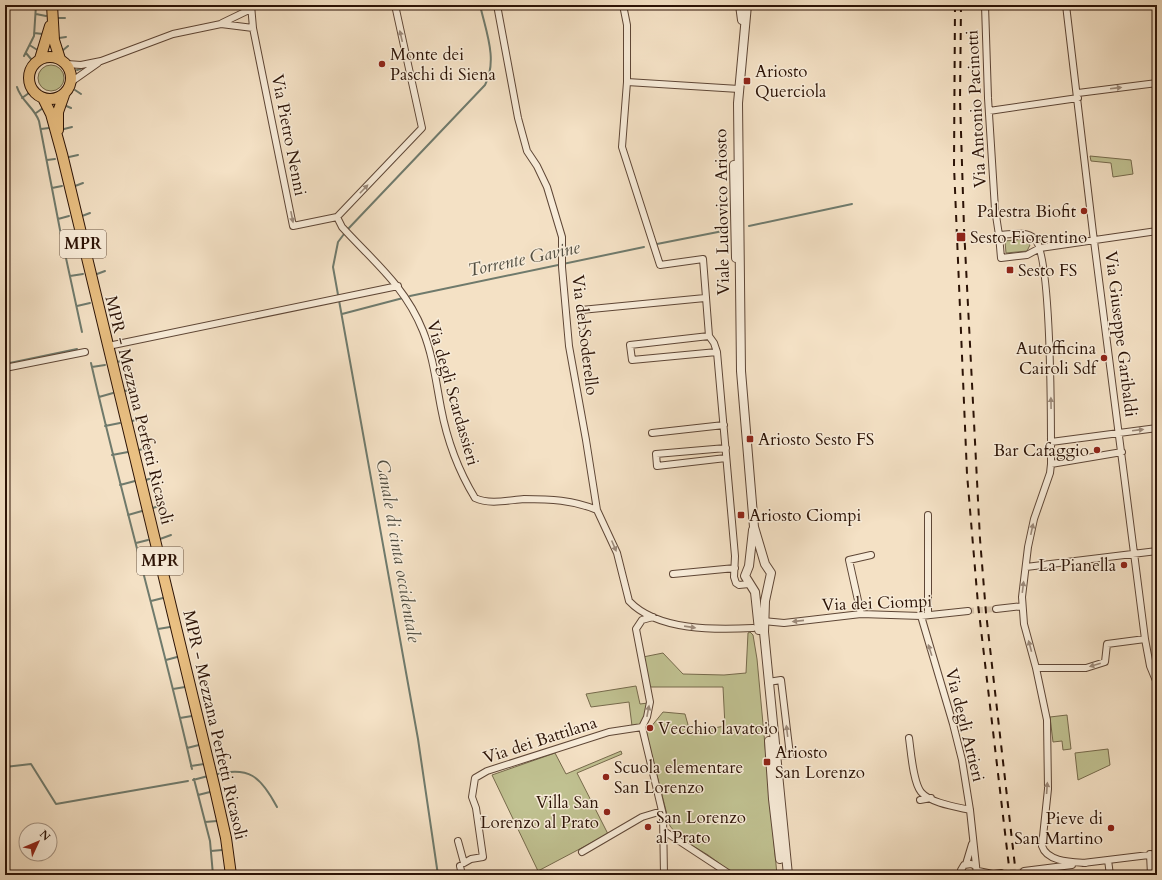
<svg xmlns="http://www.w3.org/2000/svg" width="1162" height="880" viewBox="0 0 1162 880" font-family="Cardo,serif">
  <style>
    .green { fill: #c0c191; stroke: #766a4c }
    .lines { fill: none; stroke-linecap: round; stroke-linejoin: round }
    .stream { stroke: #6f7a6c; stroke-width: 2 }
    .minor-tunnel { stroke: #d6c2a8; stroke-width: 6; stroke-dasharray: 6 3; stroke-linecap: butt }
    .minor-casing { stroke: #5e4636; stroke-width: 8 }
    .tertiary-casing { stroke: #5e4636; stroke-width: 10 }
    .primary-casing { stroke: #2c1306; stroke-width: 12 }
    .minor { stroke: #f8ecd9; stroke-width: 6 }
    .tertiary { stroke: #f8ecd9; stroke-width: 8 }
    .primary { stroke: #eac082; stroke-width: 10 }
    .rail { stroke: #2c1306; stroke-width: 2; stroke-dasharray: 7 7; stroke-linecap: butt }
    .oneway { fill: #9c8a7a }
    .poi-dot { fill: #8f2418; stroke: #f8ecd9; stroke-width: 1.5 }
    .labels { text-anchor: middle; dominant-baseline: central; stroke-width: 3; stroke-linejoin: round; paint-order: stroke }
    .shield { fill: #f8ecd9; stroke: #695445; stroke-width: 1 }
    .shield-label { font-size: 16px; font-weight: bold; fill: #2c1306 }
    .poi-label { font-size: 17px; fill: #2c1306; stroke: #f8ecd9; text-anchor: start }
    .street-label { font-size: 17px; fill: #2c1306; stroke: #f8ecd9 }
    .water-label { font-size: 18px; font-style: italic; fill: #534f42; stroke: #f8ecd9 }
  </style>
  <rect width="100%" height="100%" fill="#f4e1c5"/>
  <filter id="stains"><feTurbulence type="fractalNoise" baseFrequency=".005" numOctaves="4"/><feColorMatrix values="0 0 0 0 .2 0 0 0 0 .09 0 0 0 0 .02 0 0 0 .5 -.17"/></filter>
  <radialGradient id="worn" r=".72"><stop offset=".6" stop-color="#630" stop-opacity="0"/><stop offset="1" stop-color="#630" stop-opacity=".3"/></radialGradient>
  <path class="green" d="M38 78a13 13 0 1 1 26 0a13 13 0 1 1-26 0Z
    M1090,156L1131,160L1133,174L1113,177L1111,163L1091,161Z
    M1025,239L1030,245L1027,251L1006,253L1005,241Z
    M750,632L753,635L757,659L777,875H746L742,873L735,875L708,855L680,838L670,826L646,733L663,712L685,714L690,732L725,726L723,687H648L643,657L663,653L683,674L724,675L746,673L748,633Z
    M636,686L640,704L648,703L649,711L641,725L632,726L629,702L591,707L586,694Z
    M1067,715L1071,749L1063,750L1062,741L1053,742L1050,717Z
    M1108,749L1110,765L1078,780L1075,753Z
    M621,751L622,754L577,773L608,834L538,871L492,775L555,753L566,774Z"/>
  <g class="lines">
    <path class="stream" d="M36,14L46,16
      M58,18H65
      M34,33L43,34
      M59,38L66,37
      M31,46L39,51
      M62,51L68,46
      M26,53L31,59
      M24,56L34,36L36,5
      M77,70L83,68
      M17,87C21,101 34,107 39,121L61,235L82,332
      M75,90L81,94
      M22,98L29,93
      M64,105L71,108
      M36,113L43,108
      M41,129L49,128
      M64,129L72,127
      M69,157L78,155
      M47,160L55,159
      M75,186L83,183
      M52,188L62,186
      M82,216L90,213
      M58,219L69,216
      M749,226L852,204
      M348,229L485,85C498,60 486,32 480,5
      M344,234L338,242L333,267L418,739L438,875
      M657,244L723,231
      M89,245L98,242
      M64,248L77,245
      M97,274L105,271
      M70,276L83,274
      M410,296L644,247
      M77,306L90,303
      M342,314L403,298
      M117,362L129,359
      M91,363C122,499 161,633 192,769
      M5,364L77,349
      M92,367L105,365
      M125,391L136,388
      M99,397L113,393
      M132,421L143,418
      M105,426L120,423
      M139,450L150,447
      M112,455L128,452
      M146,480L157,476
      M120,485L135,481
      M153,508L164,504
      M128,515L142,511
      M160,539L171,535
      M136,543L148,540
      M143,572L156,569
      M151,601L163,598
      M158,629L170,627
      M166,660L177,657
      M173,689L185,687
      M180,718L192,716
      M187,748L199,745
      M191,766L204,764
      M5,767L31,764L56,804L188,781
      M214,775C249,765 261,777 277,807
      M194,779L210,841L213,875
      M193,780L208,776
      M198,795L210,792
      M205,822L217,821
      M211,851L222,850"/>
    <path class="minor-tunnel" d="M968,611L996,609
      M1001,873L1024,871"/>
    <defs>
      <path id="minor" d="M251,5L253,28L293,226L337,217
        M497,5L518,118L527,151L537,166L547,187L562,237V267L569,346L586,440L597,510
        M623,5L627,25V82
        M985,5L988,98L995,209L999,235
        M1066,5L1093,233L1145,639L1150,666L1157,683
        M222,23L251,9
        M67,64L81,65L101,61L173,34L221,24L253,28
        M71,82L98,63
        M739,89L627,82L622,147L660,265L703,259L709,336L714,343L717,352L735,556L734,577L736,583L739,585L749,584
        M1078,93L1157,83
        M989,111L1078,98
        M337,217L342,227C374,262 405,286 423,331C433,356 436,382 441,408C447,440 458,470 475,498C490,505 509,500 524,499C550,499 573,500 597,510L617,553L629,601C657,631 716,630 753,628
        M337,217L422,128L395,5
        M582,326L581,310L705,298
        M709,336L630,345L632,360L717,352
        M113,345L398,286
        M5,368L85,352
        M652,433L724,425
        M1051,442L1157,428
        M726,448L656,454L657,466L726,458
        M1051,464L1122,452
        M1026,567L1157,551
        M673,574L735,568
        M996,609L1022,606
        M861,614L849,560L871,555
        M928,615V515
        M921,616L953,724L962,760L970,810L977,875
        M653,617L642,620L636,629L650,702L647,717L642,727L663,815L664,875
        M763,621L784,623L861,614L921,616L968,611
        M1036,668H1086L1105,662L1107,644L1145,639
        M768,682L781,680L790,755L773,756
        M909,738C911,752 913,782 921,792C930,803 957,807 970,810
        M920,800L931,798
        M664,831L731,875
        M458,841L464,863L471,859L483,857L476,808L472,797L475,778L487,771L609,732L642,727
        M582,852L642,817L662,811
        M1150,854L1151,875
        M1108,860L1110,875
        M1083,863L1157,854
        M1086,863C1072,862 1047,862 1042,846L1048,789L1047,720L1036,668L1024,624L1022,597L1028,547L1034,519L1050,473L1051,464C1051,429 1052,258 1035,239C1026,230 1010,235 999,235L1001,258L1027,255L1040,248L1157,231
        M966,864L972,844
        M460,866L462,875
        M978,871L993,874L1001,873
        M1024,871L1072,865
        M961,875V870L964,865L971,864L976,866"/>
      <path id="tertiary" d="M740,5L742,20
        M747,5L738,103L741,371L754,527L765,564L771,573L765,601L764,632L788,875
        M734,165L736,258
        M753,530L749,566L745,576L755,592L759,630
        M769,741L773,799L780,859"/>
      <path id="primary" d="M52,5L54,40L60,59
        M29 78a21 21 0 1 1 42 0a21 21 0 1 1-42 0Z
        M40,59L50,26
        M43,98L51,114L62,154L214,785L226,838L231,875
        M58,130V112L64,95"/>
    </defs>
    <use href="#minor" class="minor-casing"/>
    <use href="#tertiary" class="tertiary-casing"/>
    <use href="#primary" class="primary-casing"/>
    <use href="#minor" class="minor"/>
    <use href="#tertiary" class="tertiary"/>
    <use href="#primary" class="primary"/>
    <path class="rail" d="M955,5L954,166L967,474L978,604L1010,875
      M961,5L960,100L964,228L980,539L986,613L1016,875"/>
  </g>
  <defs><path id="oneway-solid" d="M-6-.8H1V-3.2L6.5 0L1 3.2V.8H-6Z"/></defs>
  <g class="oneway">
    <use href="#oneway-solid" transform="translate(401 36) rotate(-103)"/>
    <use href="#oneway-solid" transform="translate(1116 88) rotate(-7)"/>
    <use href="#oneway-solid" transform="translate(364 189) rotate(-46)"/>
    <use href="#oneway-solid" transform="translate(292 217) rotate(79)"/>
    <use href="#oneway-solid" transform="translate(1051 403) rotate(-91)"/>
    <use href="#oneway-solid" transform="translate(1138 430) rotate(-7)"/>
    <use href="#oneway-solid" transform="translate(1032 529) rotate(-78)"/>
    <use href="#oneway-solid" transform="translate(614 546) rotate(67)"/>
    <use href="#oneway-solid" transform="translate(1023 587) rotate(-83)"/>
    <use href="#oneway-solid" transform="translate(798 621) rotate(174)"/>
    <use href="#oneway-solid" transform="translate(690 627) rotate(8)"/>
    <use href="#oneway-solid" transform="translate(1030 646) rotate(-105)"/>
    <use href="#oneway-solid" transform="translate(930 650) rotate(-108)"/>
    <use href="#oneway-solid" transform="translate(1095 665) rotate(164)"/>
    <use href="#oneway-solid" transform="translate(648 711) rotate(-79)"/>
    <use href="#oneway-solid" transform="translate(787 731) rotate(-97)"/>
    <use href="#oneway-solid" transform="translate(1047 788) rotate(-86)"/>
  </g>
  <g class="poi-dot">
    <circle cx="382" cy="64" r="4"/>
    <rect x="743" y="77" width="8" height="8" rx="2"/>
    <circle cx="1084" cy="211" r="4"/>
    <rect x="956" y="232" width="10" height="10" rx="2"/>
    <rect x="1006" y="266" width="8" height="8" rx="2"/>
    <circle cx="1104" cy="358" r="4"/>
    <rect x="746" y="435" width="8" height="8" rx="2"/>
    <circle cx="1097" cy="450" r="4"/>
    <rect x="737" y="511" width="8" height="8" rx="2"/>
    <circle cx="1124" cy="565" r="4"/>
    <circle cx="650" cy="728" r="4"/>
    <rect x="763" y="758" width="8" height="8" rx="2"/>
    <circle cx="606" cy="777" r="4"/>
    <circle cx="607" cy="812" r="4"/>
    <circle cx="648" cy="827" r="4"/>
    <circle cx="1111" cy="828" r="4"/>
  </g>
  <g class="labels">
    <g class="shield">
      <rect x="60" y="230" width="46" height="28" rx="3"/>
      <rect x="137" y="547" width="46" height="28" rx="3"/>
    </g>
    <g class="shield-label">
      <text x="83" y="244">MPR</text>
      <text x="160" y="561">MPR</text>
    </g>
    <g class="poi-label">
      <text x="390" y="54">Monte dei<tspan x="390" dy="20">Paschi di Siena</tspan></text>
      <text x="755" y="71">Ariosto<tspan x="755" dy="20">Querciola</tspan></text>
      <text x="1076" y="211" text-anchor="end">Palestra Biofit</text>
      <text x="970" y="237">Sesto Fiorentino</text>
      <text x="1018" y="270">Sesto FS</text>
      <text x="1096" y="348" text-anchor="end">Autofficina<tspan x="1096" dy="20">Cairoli Sdf</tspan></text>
      <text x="758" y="439">Ariosto Sesto FS</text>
      <text x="1089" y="450" text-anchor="end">Bar Cafaggio</text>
      <text x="749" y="515">Ariosto Ciompi</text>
      <text x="1116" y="565" text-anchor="end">La Pianella</text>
      <text x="658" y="728">Vecchio lavatoio</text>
      <text x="775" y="752">Ariosto<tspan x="775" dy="20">San Lorenzo</tspan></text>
      <text x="614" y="767">Scuola elementare<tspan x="614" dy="20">San Lorenzo</tspan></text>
      <text x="599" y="802" text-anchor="end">Villa San<tspan x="599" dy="20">Lorenzo al Prato</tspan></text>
      <text x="656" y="817">San Lorenzo<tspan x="656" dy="20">al Prato</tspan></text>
      <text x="1103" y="818" text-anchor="end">Pieve di<tspan x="1103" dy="20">San Martino</tspan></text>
    </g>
    <g class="street-label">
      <text transform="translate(976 109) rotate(-93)">Via Antonio Pacinotti</text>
      <text transform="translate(289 135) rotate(79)">Via Pietro Nenni</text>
      <text transform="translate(722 212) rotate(-91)">Viale Ludovico Ariosto</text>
      <text transform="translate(1121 334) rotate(83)">Via Giuseppe Garibaldi</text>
      <text transform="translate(585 335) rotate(83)">Via del Soderello</text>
      <text transform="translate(453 393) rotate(74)">Via degli Scardassieri</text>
      <text transform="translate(139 410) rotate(76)">MPR - Mezzana Perfetti Ricasoli</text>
      <text transform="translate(877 603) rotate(-2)">Via dei Ciompi</text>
      <text transform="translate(215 725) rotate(77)">MPR - Mezzana Perfetti Ricasoli</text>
      <text transform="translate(965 725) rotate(76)">Via degli Artieri</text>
      <text transform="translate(540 740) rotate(-18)">Via dei Battilana</text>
    </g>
    <g class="water-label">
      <text transform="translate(524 259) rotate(-12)">Torrente Gavine</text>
      <text transform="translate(398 551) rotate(80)">Canale di cinta occidentale</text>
    </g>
  </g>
  <rect width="1162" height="880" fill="none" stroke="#f4e1c5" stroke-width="20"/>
  <rect x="6" y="6" width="1150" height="868" fill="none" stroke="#2c1306" stroke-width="2"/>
  <rect x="10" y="10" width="1142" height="860" fill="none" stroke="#2c1306"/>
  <g transform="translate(38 842) rotate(46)"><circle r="19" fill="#f8ecd9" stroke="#a69585"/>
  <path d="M0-3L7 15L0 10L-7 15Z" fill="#8f2418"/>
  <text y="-6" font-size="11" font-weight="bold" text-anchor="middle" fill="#2c1306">N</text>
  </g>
  <rect width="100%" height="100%" filter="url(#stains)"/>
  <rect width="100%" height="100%" fill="url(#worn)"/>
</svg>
